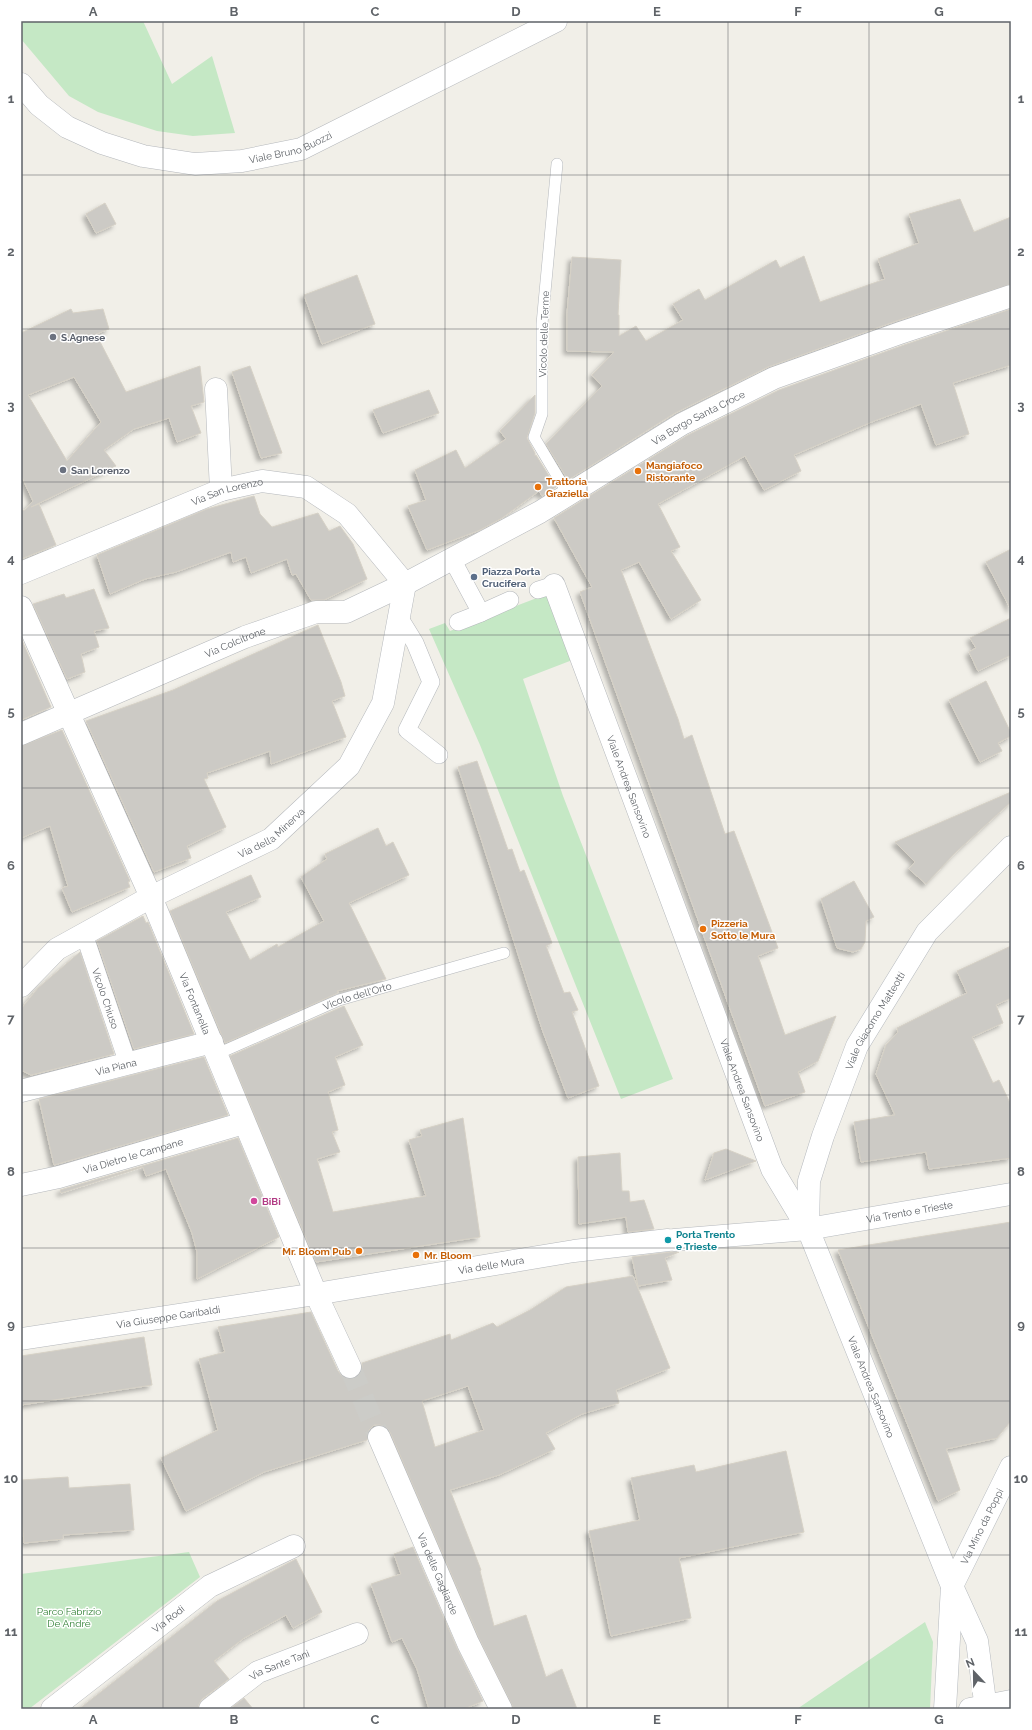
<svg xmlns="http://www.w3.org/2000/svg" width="1032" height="1730" viewBox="0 0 1032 1730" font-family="Raleway,sans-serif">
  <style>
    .green { fill: #c5e8c5 }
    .building { fill: #cccac5; stroke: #d6d1c6; fill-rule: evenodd; filter: url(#shadow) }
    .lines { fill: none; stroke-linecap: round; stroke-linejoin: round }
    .minor-tunnel { stroke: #ccccc8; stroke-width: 22; stroke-dasharray: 22 11; stroke-linecap: butt }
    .service-casing { stroke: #b5b8bc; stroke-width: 12 }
    .pedestrian-casing { stroke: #b5b8bc; stroke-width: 18 }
    .minor-casing { stroke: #b5b8bc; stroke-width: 23 }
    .secondary-casing { stroke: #b6babf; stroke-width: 23 }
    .service { stroke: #fff; stroke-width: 11 }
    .pedestrian { stroke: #fff; stroke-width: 17 }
    .minor { stroke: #fff; stroke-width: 22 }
    .secondary { stroke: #fff; stroke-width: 22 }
    .grid { fill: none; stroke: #5f6368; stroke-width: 1; stroke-opacity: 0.55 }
    .worship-dot { fill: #6b7280; stroke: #fff; stroke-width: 1.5 }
    .food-dot { fill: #e8710a; stroke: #fff; stroke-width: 1.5 }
    .service-dot { fill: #5c6f8a; stroke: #fff; stroke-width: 1.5 }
    .hotel-dot { fill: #d1479c; stroke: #fff; stroke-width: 1.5 }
    .culture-dot { fill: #0f9aa8; stroke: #fff; stroke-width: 1.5 }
    .labels { text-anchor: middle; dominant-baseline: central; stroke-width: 3; stroke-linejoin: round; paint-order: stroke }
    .street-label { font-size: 10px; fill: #5f6368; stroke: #fff }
    .worship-label { font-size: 10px; font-weight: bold; fill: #5b616d; stroke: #fff; text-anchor: start }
    .food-label { font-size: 10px; font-weight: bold; fill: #c56008; stroke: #fff; text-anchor: start }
    .service-label { font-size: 10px; font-weight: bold; fill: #4e5e75; stroke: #fff; text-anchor: start }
    .hotel-label { font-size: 10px; font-weight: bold; fill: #b23c85; stroke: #fff; text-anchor: start }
    .culture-label { font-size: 10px; font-weight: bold; fill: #0d838f; stroke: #fff; text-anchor: start }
    .park-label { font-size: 10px; fill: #348238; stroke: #fff }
    .neatline { fill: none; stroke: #5f6368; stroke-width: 1.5 }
    .grid-label { font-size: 13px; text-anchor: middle; font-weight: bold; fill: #5f6368 }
  </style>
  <defs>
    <filter id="shadow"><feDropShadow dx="-3.5" dy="3.5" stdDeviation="2" flood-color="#0004"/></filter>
  </defs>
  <rect width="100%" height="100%" fill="#f1efe8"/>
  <path class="green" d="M21,21H143L172,84L212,56L235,133L193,136L157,131L98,112L69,96L21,39Z
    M550,593L575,659L523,679L563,796L673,1079L621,1099L480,745L429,629L445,623L450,631Z
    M189,1552L200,1577L29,1709H21V1574Z
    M925,1622L933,1642L930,1709H797Z"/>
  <path class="building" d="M960,199L974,232L1011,217V284L896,321L768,367L675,413L568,480L546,444L602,386L592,375L614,352L567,351V314L572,257L621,260L618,315H619V336L636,326L646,341L683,320L673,304L699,289L705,300L776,260L780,268L804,256L820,302L885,279L878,259L919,243L909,214Z
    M105,203L116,224L96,233L86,214Z
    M357,275L375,324L322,344L304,295Z
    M71,309L73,313L103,309L109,329L96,334L126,392L200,366L204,402L191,406L201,433L177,442L169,418L134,429L104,450L116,466L31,507L39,504L56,545L21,559V511L25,510L33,501L21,475V333ZM74,377L101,422L67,461L28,395Z
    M1011,309V365L953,383L969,434L936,445L921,404L874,421L794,455L801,471L764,490L745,456L658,504L680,547L671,551L701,600L671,619L639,562L621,570L678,719L684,739L692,735L725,834L734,831L778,948L758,956L785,1035L836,1016L818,1061L798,1072L805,1092L765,1106L580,592L592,587L554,518L688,435L779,390L904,345Z
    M250,366L282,453L261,458L232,372Z
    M429,390L439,413L383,433L373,410Z
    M535,395V413L527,438L535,453V456L536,455L556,487L542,496L539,491L502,518L480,530L427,550L408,506L426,500L415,470L456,450L465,468L506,439L500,431Z
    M254,496L260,514L272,527L318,513L329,531L340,526L353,544L367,579L324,600H311L296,574L292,575L287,559L251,573L246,557L233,562L231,552L176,572L145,579L110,594L97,555L207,509Z
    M1011,549V610L986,562Z
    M94,589L109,628L94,631L99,647L81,654L85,672L67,679L33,604L64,594L66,598Z
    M1011,618V655L978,671L969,652L976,648L970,638Z
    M318,625L341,682L345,696L332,701L346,737L271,764L270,751L207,773L208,778L204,779L226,827L187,846L191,858L154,872L86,721L173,690Z
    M21,638L51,707L21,720Z
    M986,681L1011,733V736L998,743L1002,751L980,762L949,700Z
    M62,730L130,881L128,882L130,887L72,912L62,888L68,886L50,826L21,838V746Z
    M477,761L508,850L512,849L520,872L524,870L552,943L546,946L564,993L570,992L578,1010L572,1012L599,1086L568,1098L542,1029L458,767Z
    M1011,792V802L955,853L926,884L909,869L915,862L895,842Z
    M378,828L386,846L393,842L409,875L349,903L386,979L337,991L338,993L225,1043L170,911L251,875L261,897L226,912L250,960L277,944L278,947L324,921L301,877L327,859L325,854Z
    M854,881L874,917L866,921L865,942L861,949L853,952L837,948L821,899Z
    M143,916L146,923L148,922L194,1034L134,1049L97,941Z
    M1011,946V998L996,1005L1003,1023L972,1037L993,1083L999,1080L1011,1105V1158L929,1169L926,1152L861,1162L854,1122L895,1115L876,1074L886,1045L898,1032L897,1028L967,993L957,971Z
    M80,952L114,1054L31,1075L21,1070V1009L38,988Z
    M344,1006L363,1045L335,1057L345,1085L328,1092L338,1130L332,1132L340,1152L317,1159L333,1212L426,1196L409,1140L422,1136L420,1130L463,1118L480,1237L316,1262L230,1056Z
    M204,1057L228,1115L54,1165L39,1099Z
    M238,1138L279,1237L197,1279V1252L192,1233L166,1169L146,1176L143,1167L61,1193L60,1190Z
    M726,1149L756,1161L705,1180L714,1153Z
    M620,1153L622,1191H629L630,1202L644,1200L654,1229L628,1232L626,1217L579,1224L578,1157Z
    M1011,1222V1421L997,1438L946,1449L960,1490L938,1501L838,1250Z
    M671,1252H679L665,1258L672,1280L638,1286L632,1257Z
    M633,1276L670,1368L616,1390L619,1403L582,1414L546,1433L555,1449L499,1475L450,1490L481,1570L480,1571L494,1626L526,1615L546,1677L562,1669L577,1709H514L479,1638L390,1432L386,1427L380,1425H374L369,1430L367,1440L264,1472L186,1511L161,1458L218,1430L199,1359L225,1352L218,1327L311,1312L338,1371L343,1377L349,1379L356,1378L360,1374L362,1368V1363L450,1334L451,1340L493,1323L497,1327L530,1310L566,1287ZM468,1386L484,1430L435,1447L422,1401Z
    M144,1337L152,1385L21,1405V1356Z
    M786,1451L804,1532L679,1558L691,1618L611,1636L589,1531L640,1520L631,1478L694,1465L696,1472Z
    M68,1477L69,1488L130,1484L134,1530L63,1535V1539L24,1543L21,1510V1480Z
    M413,1547L457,1648L483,1701L464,1709H429L417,1669L402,1638L392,1642L371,1584L401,1574L394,1554Z
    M296,1559L322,1612L293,1628L286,1615L244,1638L214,1661L229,1679L202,1699L199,1704L198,1709H79L217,1601Z
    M244,1698L253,1709H230Z"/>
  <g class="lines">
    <path class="minor-tunnel" d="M350,1367L379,1437"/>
    <defs>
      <g id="service">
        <path d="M557,164L542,324V414L534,437L568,494"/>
        <path id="s1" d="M217,1054L339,1000L504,953"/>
      </g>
      <g id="pedestrian">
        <path d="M452,559L481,613L510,600"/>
        <path d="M538,590L554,585"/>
        <path d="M399,617L415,643L431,682L407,730L439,755"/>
        <path d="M458,622L481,613"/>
        <path id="s2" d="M84,934L128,1064"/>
      </g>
      <g id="minor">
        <path id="s3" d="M21,84L39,105L67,127L102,143L143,156L195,164L242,161L301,149L556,21"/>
        <path d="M216,389L221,490"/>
        <path id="s4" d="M21,573L221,490L262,481L306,487L347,514L405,584"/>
        <path id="s5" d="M554,585L772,1169L808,1229L674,1240"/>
        <path id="s6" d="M21,607L151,897L316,1294L350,1367"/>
        <path id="s7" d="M21,734L245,637L316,612H346L405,584L540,512L682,424L774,378L900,333L1011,296"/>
        <path id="s8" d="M21,986L57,949L151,897L271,839L349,766L383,703L405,584"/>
        <path id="s9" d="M21,1091L212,1042"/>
        <path id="s10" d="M21,1185L59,1177L244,1123"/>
        <path id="s11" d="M21,1339L316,1294L574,1251L668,1240"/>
        <path id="s12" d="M379,1437L468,1643L501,1709"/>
        <path id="s13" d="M52,1709L210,1586L294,1546"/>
        <path id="s14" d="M210,1709L258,1672L357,1634"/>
        <path d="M970,1709L1011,1701"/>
      </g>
      <g id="secondary">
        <path id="s15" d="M808,1229L1011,1194"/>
        <path id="s16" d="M945,1709L952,1586L1011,1467"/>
        <path id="s17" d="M986,1709L977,1641L952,1586L808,1229L809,1181L823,1136L857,1046L927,932L1011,847"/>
      </g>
    </defs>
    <use href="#service" class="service-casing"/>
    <use href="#pedestrian" class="pedestrian-casing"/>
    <use href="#minor" class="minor-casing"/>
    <use href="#secondary" class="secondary-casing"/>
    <use href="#service" class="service"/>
    <use href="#pedestrian" class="pedestrian"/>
    <use href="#minor" class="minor"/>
    <use href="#secondary" class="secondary"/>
  </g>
  <path class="grid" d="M163,21V1709M304,21V1709M445,21V1709M587,21V1709M728,21V1709M869,21V1709M21,175H1011M21,329H1011M21,482H1011M21,635H1011M21,788H1011M21,942H1011M21,1095H1011M21,1248H1011M21,1401H1011M21,1555H1011"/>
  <g class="worship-dot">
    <circle cx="53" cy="337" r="4"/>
    <circle cx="63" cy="470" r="4"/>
  </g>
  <g class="food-dot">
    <circle cx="638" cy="471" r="4"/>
    <circle cx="538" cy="487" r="4"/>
    <circle cx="703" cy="929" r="4"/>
    <circle cx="359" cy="1251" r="4"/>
    <circle cx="416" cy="1255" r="4"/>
  </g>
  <circle class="service-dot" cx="474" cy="577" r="4"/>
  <circle class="hotel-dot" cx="254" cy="1201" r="4"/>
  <circle class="culture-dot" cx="668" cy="1240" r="4"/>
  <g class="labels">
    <g class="street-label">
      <text stroke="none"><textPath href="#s3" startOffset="295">Viale Bruno Buozzi</textPath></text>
      <text transform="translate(544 334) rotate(-88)">Vicolo delle Terme</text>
      <text stroke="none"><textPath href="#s7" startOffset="752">Via Borgo Santa Croce</textPath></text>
      <text stroke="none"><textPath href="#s4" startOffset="222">Via San Lorenzo</textPath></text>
      <text stroke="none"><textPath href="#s7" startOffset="233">Via Colcitrone</textPath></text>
      <text stroke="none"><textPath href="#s5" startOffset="215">Viale Andrea Sansovino</textPath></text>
      <text stroke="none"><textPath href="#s8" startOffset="296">Via della Minerva</textPath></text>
      <text stroke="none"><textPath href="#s1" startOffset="152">Vicolo dell'Orto</textPath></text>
      <text stroke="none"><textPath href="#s2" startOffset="68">Vicolo Chiuso</textPath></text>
      <text stroke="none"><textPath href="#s6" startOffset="433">Via Fontanella</textPath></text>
      <text stroke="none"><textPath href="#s17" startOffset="736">Viale Giacomo Matteotti</textPath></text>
      <text stroke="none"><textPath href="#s9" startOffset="98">Via Piana</textPath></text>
      <text stroke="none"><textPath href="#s5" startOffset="539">Viale Andrea Sansovino</textPath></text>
      <text stroke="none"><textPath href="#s10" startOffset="116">Via Dietro le Campane</textPath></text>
      <text stroke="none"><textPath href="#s15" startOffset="103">Via Trento e Trieste</textPath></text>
      <text stroke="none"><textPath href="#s11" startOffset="476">Via delle Mura</textPath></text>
      <text stroke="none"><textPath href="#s11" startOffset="149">Via Giuseppe Garibaldi</textPath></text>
      <text transform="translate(871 1387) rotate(68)">Viale Andrea Sansovino</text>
      <text stroke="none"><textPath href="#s16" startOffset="190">Via Mino da Poppi</textPath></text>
      <text stroke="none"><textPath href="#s12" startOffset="149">Via delle Gagliarde</textPath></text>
      <text stroke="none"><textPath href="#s13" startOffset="147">Via Rodi</textPath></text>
      <text stroke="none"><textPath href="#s14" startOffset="83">Via Sante Tani</textPath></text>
    </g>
    <g class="worship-label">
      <text x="61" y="337">S.Agnese</text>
      <text x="71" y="470">San Lorenzo</text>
    </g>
    <g class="food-label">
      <text x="646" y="465">Mangiafoco<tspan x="646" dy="12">Ristorante</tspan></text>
      <text x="546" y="481">Trattoria<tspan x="546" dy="12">Graziella</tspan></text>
      <text x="711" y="923">Pizzeria<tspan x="711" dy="12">Sotto le Mura</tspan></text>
      <text x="351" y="1251" text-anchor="end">Mr. Bloom Pub</text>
      <text x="424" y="1255">Mr. Bloom</text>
    </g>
    <g class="service-label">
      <text x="482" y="571">Piazza Porta<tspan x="482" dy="12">Crucifera</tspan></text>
    </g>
    <g class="hotel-label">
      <text x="262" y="1201">BiBi</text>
    </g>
    <g class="culture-label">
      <text x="676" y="1234">Porta Trento<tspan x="676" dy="12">e Trieste</tspan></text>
    </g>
    <g class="park-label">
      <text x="69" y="1611">Parco Fabrizio<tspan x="69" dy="12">De Andrè</tspan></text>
    </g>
  </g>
  <rect width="1032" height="1730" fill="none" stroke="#ffffff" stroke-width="44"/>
  <g transform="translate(974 1672) rotate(338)" stroke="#ffffff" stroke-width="3" paint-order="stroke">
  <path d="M0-3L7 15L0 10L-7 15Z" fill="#5f6368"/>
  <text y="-6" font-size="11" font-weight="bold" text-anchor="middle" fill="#5f6368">N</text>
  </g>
  <rect x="22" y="22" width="988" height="1686" class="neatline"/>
  <g class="grid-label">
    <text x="93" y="16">A</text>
    <text x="234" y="16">B</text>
    <text x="375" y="16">C</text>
    <text x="516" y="16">D</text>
    <text x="657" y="16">E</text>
    <text x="798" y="16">F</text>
    <text x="939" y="16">G</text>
    <text x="11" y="103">1</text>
    <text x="1021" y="103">1</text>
    <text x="11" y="256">2</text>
    <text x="1021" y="256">2</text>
    <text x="11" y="410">3</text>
    <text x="1021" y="410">3</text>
    <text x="11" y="563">4</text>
    <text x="1021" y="563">4</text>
    <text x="11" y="716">5</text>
    <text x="1021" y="716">5</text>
    <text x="11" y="870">6</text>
    <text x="1021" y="870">6</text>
    <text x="11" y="1023">7</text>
    <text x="1021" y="1023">7</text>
    <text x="11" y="1176">8</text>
    <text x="1021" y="1176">8</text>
    <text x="11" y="1329">9</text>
    <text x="1021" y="1329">9</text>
    <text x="11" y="1483">10</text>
    <text x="1021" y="1483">10</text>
    <text x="11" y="1636">11</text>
    <text x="1021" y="1636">11</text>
    <text x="93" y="1724">A</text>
    <text x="234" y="1724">B</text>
    <text x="375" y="1724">C</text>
    <text x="516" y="1724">D</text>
    <text x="657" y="1724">E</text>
    <text x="798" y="1724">F</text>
    <text x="939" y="1724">G</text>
  </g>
</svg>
